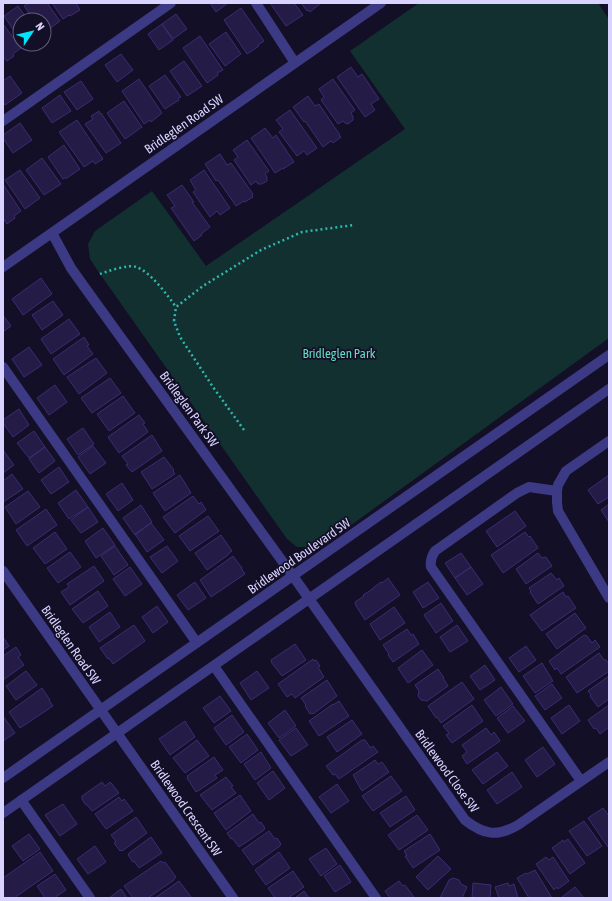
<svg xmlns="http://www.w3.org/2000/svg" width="612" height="901" viewBox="0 0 612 901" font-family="'Asap Condensed',sans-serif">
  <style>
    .green { fill: #12302f }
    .building { fill: #241b47; stroke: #3b2d73 }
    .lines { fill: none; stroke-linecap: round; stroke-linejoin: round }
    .path { stroke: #2fb8b0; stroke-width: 2.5; stroke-dasharray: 2 3; stroke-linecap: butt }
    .minor { stroke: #3d3a85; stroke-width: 10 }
    .labels { text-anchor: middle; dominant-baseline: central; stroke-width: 3.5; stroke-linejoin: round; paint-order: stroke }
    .street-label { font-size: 13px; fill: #d9d4ff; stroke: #130f26 }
    .park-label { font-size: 13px; fill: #5fe0c0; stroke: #130f26 }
  </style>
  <rect width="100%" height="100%" fill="#130f26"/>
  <path class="green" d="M419,3H598L609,19V338L321,547H297L287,539L100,274L90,259L88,244L95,231L152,191L206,266L405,129L350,51Z"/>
  <path class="building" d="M29,3H47L60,21L44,33V20H34L24,6Z
    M52,3H76L80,10L70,16L69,15L63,19Z
    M210,3H228L216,12Z
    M270,3H294L303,15L286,26Z
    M301,3H321L310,12L308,10L307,11Z
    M18,6L28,20H20V40L4,16Z
    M241,8L264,41L258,45L259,46L247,54L224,20Z
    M176,14L187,29L173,39L162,24Z
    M3,24L21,48L13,54L14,56L7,61L3,57Z
    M162,24L173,40L159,50L148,34Z
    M226,32L241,54L225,66L209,44Z
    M200,36L223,70L217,73L218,75L207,83L183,48Z
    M121,54L133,70L117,82L105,65Z
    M184,61L202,86L187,96L170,71Z
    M351,67L358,77L362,74L379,99L371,104L375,110L365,117L337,77Z
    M165,75L181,97L178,98L179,100L165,109L149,86Z
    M10,76L22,93L5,105L3,102V81Z
    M139,79L162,113L151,122L150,120L144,124L122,91Z
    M333,79L355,110L351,113L353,117V120L348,124L345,123L343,121L338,124L321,100L324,97L319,89Z
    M81,81L93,99L77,110L64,92Z
    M60,95L71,111L52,123L42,108Z
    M308,96L315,106L319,104L340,135L339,136L341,137L333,143L331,141L323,147L305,121L304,122L293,107Z
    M124,101L142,127L125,139L107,113Z
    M290,110L317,148L307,155L304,151L297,156L279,132L283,129L276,120Z
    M99,111L100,114L101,113L121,143L106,153L85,124L93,119L91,116Z
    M77,120L103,159L95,164L93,161L84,167L59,132Z
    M20,123L32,140L13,153L3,138V135Z
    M265,128L273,138L276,135L294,162L283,169V168L275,173L251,138Z
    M247,140L269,171L265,174L267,177V181L262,184H258L256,181L251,185L234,160L238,157L233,150Z
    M64,145L80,169L67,178H65L63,179L48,157Z
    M220,154L227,165L231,163L253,194L252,195L253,197L245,202L244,201L236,206L218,180L216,181L205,164Z
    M42,158L61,184L44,195L26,170Z
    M20,170L40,198L25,209L5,180Z
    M204,170L230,208L220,215L217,211L210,217L193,192L196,190L190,180Z
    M3,184L21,211L14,216L15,218L7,224L3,218Z
    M182,185L194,202H192L210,227L201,234L202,235L194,241L171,208L175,206L167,195Z
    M41,278L52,294L23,315L12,299Z
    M53,301L63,315L42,330L32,315Z
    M3,315L11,326L3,332Z
    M69,319L80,334L51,354L41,339Z
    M84,337L89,345L87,346L93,354L64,375L53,359Z
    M29,347L42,365L24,377L12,359Z
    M96,358L107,373L79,394L67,377Z
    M110,378L121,393L92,413L81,398Z
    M55,385L67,402L49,415L37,398Z
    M123,396L135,413L109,431L97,414Z
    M19,409L29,425L13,437L3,423V420Z
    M139,415L145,423L143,424L148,432L119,453L108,437Z
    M83,428L94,444L78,455L67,439Z
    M34,431L45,447L29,458L17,443Z
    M152,435L162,451L132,472L126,465L128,464L122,456Z
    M93,446L106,463L90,474L78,457Z
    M45,447L55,461L39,473L29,459Z
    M3,450L14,465L3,473Z
    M164,457L174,470L173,471L175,474L152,489L141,472Z
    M59,467L69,482L51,494L41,480Z
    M12,474L23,489L3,502V481Z
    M180,475L191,493L165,511L153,493Z
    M609,475V497L598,504L588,490Z
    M122,483L133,500L118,511L106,494Z
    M76,490L88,507L69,519L58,503Z
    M28,491L40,507L16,524L5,507Z
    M193,496L199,504L201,502L206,510L175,533L163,517Z
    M609,504V522L601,510Z
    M141,505L152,522L135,535L123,518Z
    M88,507L98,522L81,533L71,520Z
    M46,509L57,525L27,546L16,530Z
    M515,511L526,526L497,547L486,531Z
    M208,516L219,531L190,551L179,536Z
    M151,523L164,540L147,552L135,534Z
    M103,528L115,545L96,558L85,541Z
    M55,532L67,549L45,564L33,548Z
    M525,532L529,537L530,536L538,548L503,573L491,555Z
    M221,535L232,551L228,554V555L207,570L195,553Z
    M115,546L128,565L114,575L101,556Z
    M167,546L178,561L162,573L150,557Z
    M70,552L81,567L58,583L47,568Z
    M461,553L471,567L455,578L445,563Z
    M538,553L542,558L546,557L552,566L526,584L516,569Z
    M233,556L242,568H241L245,574L211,597L200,580Z
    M94,566L104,581L70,605L61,592L69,587L67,584Z
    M130,567L142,584L125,596L113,579Z
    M471,567L483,584L467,595L455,578Z
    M551,573L557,580L559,578L564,586L538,604L530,592L531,591L529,588Z
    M388,578L400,595L365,620L355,604H356L355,602L364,596L363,595L371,590L373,589V588L381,582L382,583Z
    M195,582L206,598L188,610L177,595Z
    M428,582L439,598L423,608L413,592Z
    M98,591L108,606L83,623L72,609Z
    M563,592L566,597L568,596L576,608L542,631L530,615Z
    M441,603L453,621L436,633L424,615Z
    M157,606L168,622L153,633L142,617Z
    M394,607L405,623L380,640L370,624Z
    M110,612L120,627L99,642L89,627Z
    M575,613L586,628L557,649L546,634Z
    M134,625L145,641L113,664L109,658L108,659L100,648Z
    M457,625L468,641L450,652L440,637Z
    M407,629L411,635L413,634L419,644L393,662L388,655L389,654L383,645Z
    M584,635L587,636L592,643L595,640L600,647L561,674L557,668L555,670L549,661Z
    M3,637L9,646L3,650Z
    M295,644L306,660L282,676L271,662H272L271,660Z
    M526,646L536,660L519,672L509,658Z
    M16,647L21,655L18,657L24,665L3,680V656Z
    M422,650L433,665L408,683L398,668Z
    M599,653L604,660H606L609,664V671L577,693L566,677Z
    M313,659L314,661L316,660L320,666L318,667L324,677L295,698L292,694L287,697L278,684Z
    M542,663L553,681L535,693L523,676Z
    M485,665L495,680L480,690L470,676Z
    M438,669L444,678H443L448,686L427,701L421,700L418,696L419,691L415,685Z
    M26,671L37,685L16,700L6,686Z
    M257,671L269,688L251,700L240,683Z
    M609,676V699L598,707L590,696L591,695L588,691Z
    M327,680L337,696L313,714L312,713L310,714L305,706L306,705L301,698Z
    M462,682L474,699L441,723L437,717L436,718L428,706Z
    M552,684L562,698L545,710L535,696Z
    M501,687L513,704L496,716L484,700Z
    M42,688L50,700H49L53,706L20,728L9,712Z
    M220,696L231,711L214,723L203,708Z
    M339,701L349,716L319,736L309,721L333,704V705Z
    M472,705L483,721L452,743L446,735L449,733L443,726Z
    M569,705L580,721L562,734L551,718Z
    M609,705V727L600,734L596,728L594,729L588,720Z
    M513,706L525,721L508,733L497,718Z
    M285,710L296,726L279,738L268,723Z
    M232,715L244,732L226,745L214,728Z
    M3,716L15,733L3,741Z
    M352,720L362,734L337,752L327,737Z
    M185,721L195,737L170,755L159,739Z
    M296,728L308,745L291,756L279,740Z
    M486,728L491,735L494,732L500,741L467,764L462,756L467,752L462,745Z
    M247,734L258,750L241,763L229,747Z
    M197,740L209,756L185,773L173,758Z
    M362,740H365L370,747V748L373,746L378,752L339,779L335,774L333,775L326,766Z
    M543,747L555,764L537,777L525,760Z
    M261,752L271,768L255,780L244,764Z
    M497,752L508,766L483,784L472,770Z
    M214,757L223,770L215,775L217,778L198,791H197L196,792L187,778L188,777L187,776Z
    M375,760L378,764L382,762L389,772L362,791L355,779V778L353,775Z
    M273,771L285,788L269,800L257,783Z
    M512,772L522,787L497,804L487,790Z
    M391,776L402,791L373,811L362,796Z
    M226,777L233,786L231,787L236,793L212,810L200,795Z
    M102,782L105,786L110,782L112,784L119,793L97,808L92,811L87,805L85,804L82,799V796Z
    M337,784L349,801L331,813L319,797Z
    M240,795L251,811L226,830L214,813Z
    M406,796L415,810L390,827L380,813Z
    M119,797L122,801L124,799L133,811L106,829L95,814Z
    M63,804L77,824L60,836L45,815Z
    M603,808L609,816V847H608L588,818Z
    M253,814L259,823L261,822L265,828L264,830L239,847L232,838L231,839L227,833Z
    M417,815L428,830L399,850L388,835Z
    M136,817L147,833L122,851L121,850L120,851L114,843L116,842L111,835Z
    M584,821L602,846L587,856L569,831Z
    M269,831L275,839L277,838L281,844L280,845V846L253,865L242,850Z
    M29,834L40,849L23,861L12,846Z
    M430,834L440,850L413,868L405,856H407L404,851Z
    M151,837L162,853L139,868L134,861L133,862L128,855L129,854V853Z
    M568,839L585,863L570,874L552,848L563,840L564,842Z
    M95,846L106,862L88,874L77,859Z
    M326,848L337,864L321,876L309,859Z
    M40,852L53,871L14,898H3V878Z
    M279,852L290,868L266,885L255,870Z
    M438,856L451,869L428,890L416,877Z
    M546,857L549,860L553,857L569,881L558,889L557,887L554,890L536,864Z
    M161,861L163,863L165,862L176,877L174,879V880L148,898H133L124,886Z
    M340,865L351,882L335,892L324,876Z
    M535,870L552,898H529L517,878L526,873L527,874Z
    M293,871L304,887L288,898H275L268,888Z
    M55,874L66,890L54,898H45L37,886Z
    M453,878L459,880L461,884L467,887L462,898H440L449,880Z
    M179,881L191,897L189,898H155Z
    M399,881L403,886L405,885L414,897L413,898H390L385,891Z
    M473,883L491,885L490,898H472Z
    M508,883L509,886L514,884L518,898H499L495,887Z
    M575,887L584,898H563L562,897Z
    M121,889L127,898H109Z
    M304,891L309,898H295Z"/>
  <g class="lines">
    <path class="path" d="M100,274C108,271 129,264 136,267C150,271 168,296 176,307
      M244,430L213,387L180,337L174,321L176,307L203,286L261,250L302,232L354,225"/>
    <path class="minor" d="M256,3L295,63
      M3,121L171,3
      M52,233L71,268L83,285L293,576L465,820C484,835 497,837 518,825L609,762
      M3,267L381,3
      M3,367L197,643
      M609,441L566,471L558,485L557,491V502L558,511L609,598
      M557,491L529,487L517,493L435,551C431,557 430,561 431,567L581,781
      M3,571L233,898
      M214,666L376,898
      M3,778L609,355
      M21,800L90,898
      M3,813L609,389"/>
  </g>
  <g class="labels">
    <g class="street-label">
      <text transform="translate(184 124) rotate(-35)">Bridleglen Road SW</text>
      <text transform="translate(189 409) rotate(54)">Bridleglen Park SW</text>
      <text transform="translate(299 556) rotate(-35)">Bridlewood Boulevard SW</text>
      <text transform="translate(71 645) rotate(55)">Bridleglen Road SW</text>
      <text transform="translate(447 771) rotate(54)">Bridlewood Close SW</text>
      <text transform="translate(186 808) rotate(55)">Bridlewood Crescent SW</text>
    </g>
    <g class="park-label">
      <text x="339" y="353">Bridleglen Park</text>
    </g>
  </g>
  <rect width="612" height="901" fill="none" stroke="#d9d4ff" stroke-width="8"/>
  <g transform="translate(32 32) rotate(55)"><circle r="19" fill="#130f26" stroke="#625e7d"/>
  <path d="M0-3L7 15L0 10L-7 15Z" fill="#00e5ff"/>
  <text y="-6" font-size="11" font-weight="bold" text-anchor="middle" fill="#d9d4ff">N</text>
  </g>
</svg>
